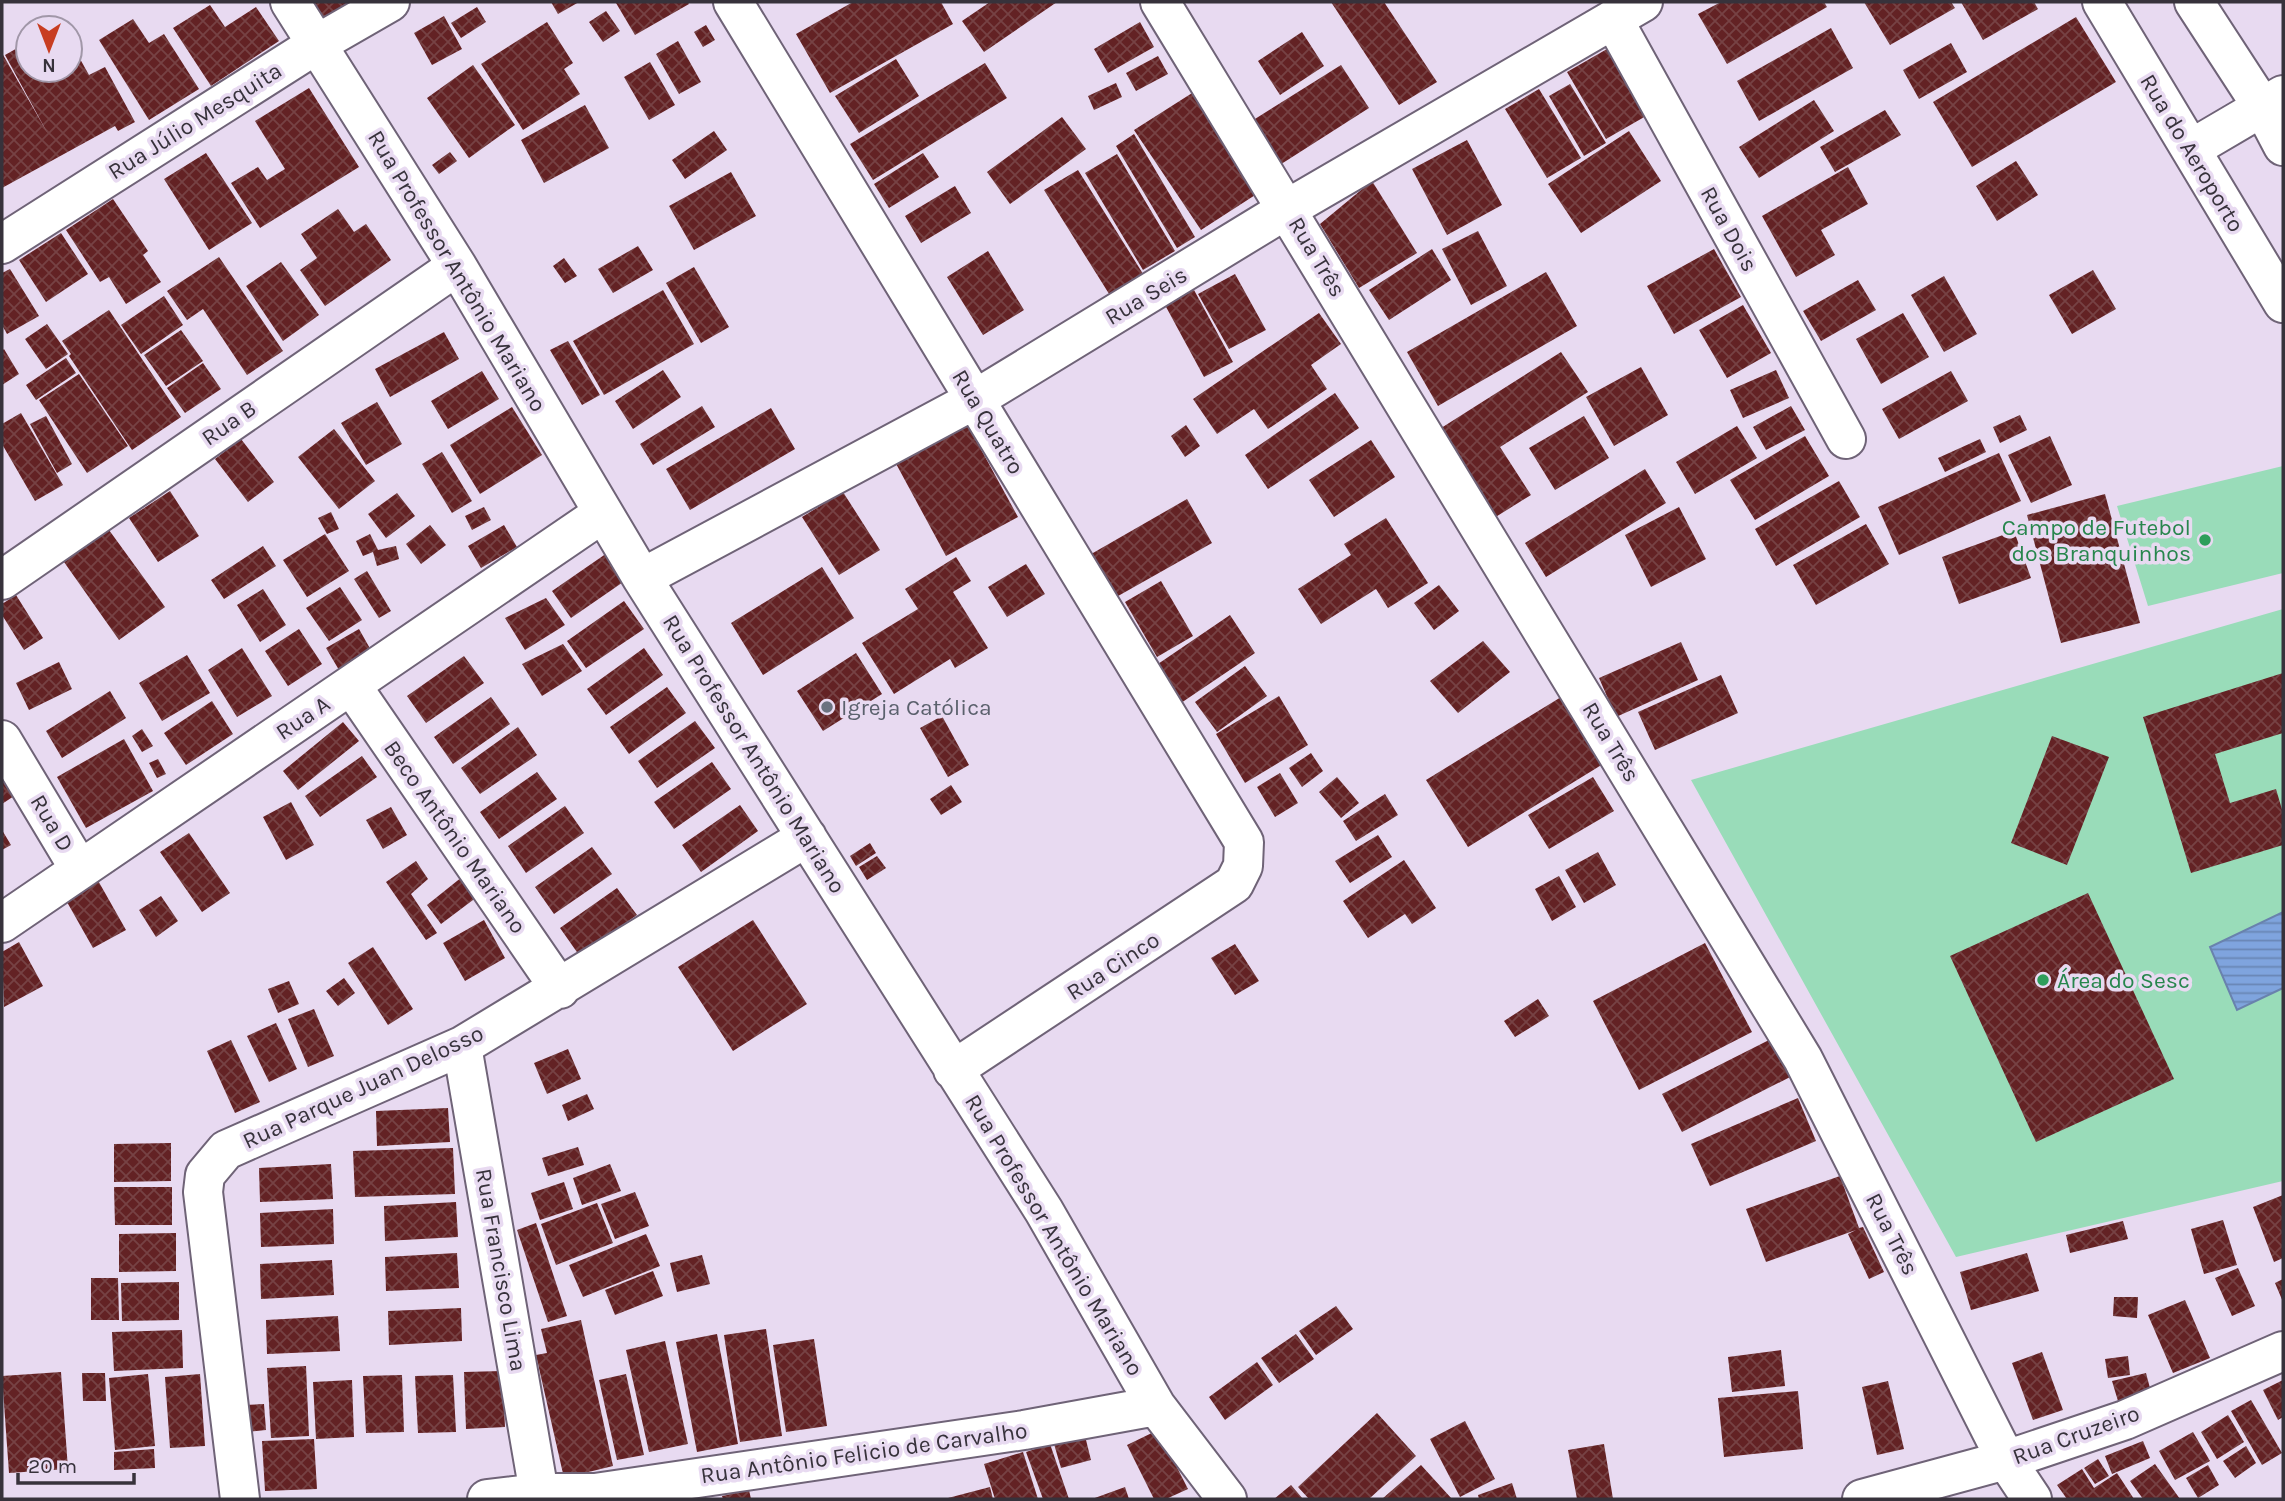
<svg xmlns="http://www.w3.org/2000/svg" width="2285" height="1501" viewBox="0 0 2285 1501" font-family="Karla,sans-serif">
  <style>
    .garden { fill: #99dcb9 }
    .water { fill: url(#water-rules); stroke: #6982ad; stroke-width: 2 }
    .building { fill: url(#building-cross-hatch) }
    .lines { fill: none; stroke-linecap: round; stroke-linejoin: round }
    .street-casing { stroke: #6f6377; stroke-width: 42 }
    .secondary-casing { stroke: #6f6377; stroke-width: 42 }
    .street { stroke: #fff; stroke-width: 38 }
    .secondary { stroke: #fff; stroke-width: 38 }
    .leisure-dot { fill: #2e9e5b; stroke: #e8daf1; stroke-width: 2.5 }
    .worship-dot { fill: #6b7280; stroke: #e8daf1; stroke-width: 2.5 }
    .labels { text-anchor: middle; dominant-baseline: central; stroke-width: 7; stroke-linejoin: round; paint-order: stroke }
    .street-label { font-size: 23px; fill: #37323b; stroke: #e8daf1 }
    .leisure-label { font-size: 23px; fill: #27864d; stroke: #e8daf1; text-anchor: end }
    .worship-label { font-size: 23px; fill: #5b616d; stroke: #e8daf1; text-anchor: start }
  </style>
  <defs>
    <pattern id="water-rules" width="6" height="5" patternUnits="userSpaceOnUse" patternTransform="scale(1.75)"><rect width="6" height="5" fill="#7fa4de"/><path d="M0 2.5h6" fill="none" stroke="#6986b5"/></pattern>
    <pattern id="building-cross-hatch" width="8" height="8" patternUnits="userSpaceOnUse" patternTransform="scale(1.75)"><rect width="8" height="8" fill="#632224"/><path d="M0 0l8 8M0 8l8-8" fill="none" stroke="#764244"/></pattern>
  </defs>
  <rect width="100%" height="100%" fill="#e8daf1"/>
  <path class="garden" d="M2283,466V573L2148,606L2117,506Z
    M2283,609V1181L1956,1257L1691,780Z"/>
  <path class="water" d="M2283,912V988L2237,1010L2210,947Z"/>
  <path class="building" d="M308,2H348L349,3L320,21Z
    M551,2H579L558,14Z
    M619,2H688L689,4L635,35L616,3Z
    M853,2H941L953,24L830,93L796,34Z
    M990,2H1057L984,52L962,21Z
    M1331,2H1384L1437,82L1399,105Z
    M1721,2H1824L1827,7L1727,64L1698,14Z
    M1864,2H1951L1955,8L1890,45Z
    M1961,2H2034L2038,9L1983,40Z
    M210,5L225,27L256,7L279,41L211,86L173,28Z
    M477,7L486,22L461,38L451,23Z
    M606,11L620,31L603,42L589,22Z
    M444,16L462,49L432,65L414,33Z
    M2076,17L2116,82L1972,167L1933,102Z
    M133,19L149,43L164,34L199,89L149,120L99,40Z
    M547,22L573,63L564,69L580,94L523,130L481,64Z
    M1140,22L1154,47L1108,73L1094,49Z
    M706,25L715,40L703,47L694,32Z
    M1831,28L1853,68L1759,121L1737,81Z
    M1302,32L1324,66L1280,95L1258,61Z
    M70,41L89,75L105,67L135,122L118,131L115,126L2,188V53L48,134L5,55L28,42V70H70Z
    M678,41L701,82L679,94L656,54Z
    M1951,43L1967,72L1919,99L1903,70Z
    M1607,49L1646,116L1606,139L1567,72Z
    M1158,56L1168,74L1136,91L1126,73Z
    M896,59L919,96L859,133L835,96Z
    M650,62L675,105L649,120L624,77Z
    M985,63L1007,98L873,180L850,144Z
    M473,65L515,125L469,158L427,98Z
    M1341,65L1369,108L1275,168L1247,124Z
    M1116,83L1122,97L1094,110L1088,96Z
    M1570,84L1606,143L1584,156L1549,96Z
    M309,88L359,167L260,228L231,183L258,167L267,180L285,169L255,121Z
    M1200,88L1266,188L1201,230L1134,130Z
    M1539,89L1581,158L1547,178L1505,109Z
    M1814,100L1834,131L1759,178L1739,147Z
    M585,105L609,148L544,183L521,140Z
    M1885,110L1901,135L1835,172L1820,147Z
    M1062,117L1086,149L1010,204L987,172Z
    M714,131L727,150L685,179L672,160Z
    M1629,131L1661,181L1581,233L1548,184Z
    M1134,134L1195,237L1177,248L1116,146Z
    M1467,140L1502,205L1447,235L1412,169Z
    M450,152L457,161L439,174L432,165Z
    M206,153L252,223L209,250L164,179Z
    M923,153L939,177L889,208L874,184Z
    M1117,154L1175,251L1143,270L1085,173Z
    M2016,161L2038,195L1997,221L1976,186Z
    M1848,167L1868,204L1821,230L1835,255L1796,277L1762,216Z
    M1078,170L1145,277L1111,297L1044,190Z
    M731,172L756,216L694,250L669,206Z
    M1372,181L1417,253L1359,288L1320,224Z
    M955,186L971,213L921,243L905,216Z
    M113,199L148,251L143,255L161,282L126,304L109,277L100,282L66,230Z
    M338,209L354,232L366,224L391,260L325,306L300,270L317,258L301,234Z
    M1478,231L1507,286L1471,305L1442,249Z
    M61,233L88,274L46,302L19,260Z
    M638,246L653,270L613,293L598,269Z
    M1432,249L1451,280L1389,320L1369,290Z
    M1714,249L1741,297L1674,334L1647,286Z
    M988,251L1024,310L983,335L947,277Z
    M219,257L283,351L247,375L203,309L187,320L167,291Z
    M564,258L577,276L565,283L553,266Z
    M281,262L319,315L283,341L246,286Z
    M694,267L729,327L701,343L666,283Z
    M10,269L39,316L7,334L2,325V273Z
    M2093,270L2116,309L2072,334L2049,295Z
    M1546,272L1577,326L1438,406L1407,352Z
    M1235,274L1266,330L1229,349L1198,294Z
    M1944,276L1977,334L1944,352L1911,295Z
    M1858,280L1876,310L1821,341L1803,311Z
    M663,290L694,344L604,395L573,341Z
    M1194,290L1233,362L1204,377L1165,305Z
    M164,296L183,325L141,354L121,325Z
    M1743,305L1771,353L1727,378L1699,330Z
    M109,310L181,417L132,450L69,356L71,354L62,341Z
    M1319,313L1341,344L1311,365L1327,389L1268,429L1254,409L1217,434L1193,399Z
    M1903,313L1929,357L1881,384L1856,339Z
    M47,324L68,354L46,369L25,339Z
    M181,330L203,361L166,386L144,355Z
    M444,332L459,359L390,397L375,369Z
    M568,341L600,395L582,405L550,350Z
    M4,349L19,374L2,385V351Z
    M1561,352L1588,392L1500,447L1531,495L1494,518L1438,430Z
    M66,358L76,373L36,400L26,385Z
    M203,363L221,389L185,413L167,388Z
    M1641,367L1668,415L1614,446L1586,397Z
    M663,370L681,397L633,429L615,401Z
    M1776,370L1789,398L1743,418L1730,390Z
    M482,371L499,399L448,429L431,401Z
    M1951,371L1968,401L1899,439L1882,409Z
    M79,374L128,446L87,473L39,400Z
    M1335,393L1359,428L1268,489L1245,455Z
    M377,402L402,444L366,465L341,423Z
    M702,406L715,427L653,465L640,444Z
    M1791,406L1805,430L1766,450L1753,427Z
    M512,407L542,455L480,494L450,445Z
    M771,408L795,449L690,510L666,469Z
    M21,413L63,485L35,501L2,444V424Z
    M2020,415L2027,430L2000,443L1993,427Z
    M46,416L72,464L57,473L30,424Z
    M1584,416L1609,458L1555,490L1529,448Z
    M966,422L1018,517L946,556L894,460Z
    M1186,425L1200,446L1185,457L1171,436Z
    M1737,426L1757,458L1695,494L1676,462Z
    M334,429L375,481L339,509L298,457Z
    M1805,436L1829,476L1755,520L1730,480Z
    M2050,436L2072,485L2031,503L2008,455Z
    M241,439L274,482L248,502L215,459Z
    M1980,439L1986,452L1945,472L1938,458Z
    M1371,440L1395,477L1334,517L1309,480Z
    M442,452L472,501L452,513L422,464Z
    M1999,453L2021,501L1899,555L1878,507Z
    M1645,469L1666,503L1546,577L1525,543Z
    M1839,481L1860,517L1776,566L1755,529Z
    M170,491L199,536L158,562L129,518Z
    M843,492L880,550L839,575L802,517Z
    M397,493L415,516L386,538L368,514Z
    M2105,494L2140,623L2061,643L2027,515Z
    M1187,499L1212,543L1111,600L1086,557Z
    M484,507L491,520L472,530L465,516Z
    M1679,507L1706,559L1651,587L1625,535Z
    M331,512L339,529L327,534L318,518Z
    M1386,518L1428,583L1388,608L1376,589L1321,624L1298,589L1351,555L1344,544Z
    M1866,524L1889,564L1816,605L1793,565Z
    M430,525L446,545L421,564L406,544Z
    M504,525L517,547L481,568L468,546Z
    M109,530L165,607L119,640L64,562Z
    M2014,531L2031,578L1959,604L1942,557Z
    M325,534L349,571L307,597L283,560Z
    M370,534L378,550L396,546L399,559L377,566L373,552L363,556L356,541Z
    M263,546L276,566L224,599L211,580Z
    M610,551L629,578L571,618L552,591Z
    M956,557L971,581L953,592L988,648L955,668L950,659L894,694L862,643L918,609L905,589Z
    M1026,564L1045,594L1007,617L988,587Z
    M822,567L854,618L763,675L731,623Z
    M367,571L391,611L379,618L354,579Z
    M1161,581L1193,636L1157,657L1125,602Z
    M1439,585L1459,611L1434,630L1414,603Z
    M340,587L362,620L329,641L306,608Z
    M263,589L286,625L260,642L237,605Z
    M16,595L43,638L24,650L2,615V604Z
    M546,598L565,625L525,650L505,618Z
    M624,601L644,629L586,668L567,641Z
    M1230,615L1255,653L1181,703L1155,666Z
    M299,629L322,664L288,686L265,651Z
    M359,629L372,652L339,670L326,648Z
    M1483,641L1510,672L1458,713L1430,681Z
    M1681,642L1698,680L1616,717L1599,678Z
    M563,644L582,671L542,696L522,664Z
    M242,648L272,696L237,717L208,670Z
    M644,648L663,675L606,715L587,689Z
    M856,653L882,694L823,731L797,691Z
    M187,655L210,693L162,721L139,683Z
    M464,656L484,683L426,723L407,696Z
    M59,662L72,689L29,710L16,683Z
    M1245,666L1267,696L1217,732L1195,702Z
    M2283,673V733L2215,754L2230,803L2276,789L2283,813V845L2191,873L2143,717Z
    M1721,675L1738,713L1655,750L1638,712Z
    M667,687L686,713L629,754L610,727Z
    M110,691L126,718L62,758L46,731Z
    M1566,694L1608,761L1468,847L1426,780Z
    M1279,696L1308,745L1245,783L1216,734Z
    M491,697L510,724L453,764L434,737Z
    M212,701L233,734L186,765L164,733Z
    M942,716L969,765L948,777L920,728Z
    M695,721L715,748L657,788L638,761Z
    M343,722L359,741L298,790L283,771Z
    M518,727L537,755L480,794L461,768Z
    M142,729L153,746L142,752L132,736Z
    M2052,736L2109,757L2067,865L2011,843Z
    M124,739L153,791L86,828L57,777Z
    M1311,753L1323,771L1302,787L1289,768Z
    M362,756L377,777L320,817L305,796Z
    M158,759L166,774L157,778L149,763Z
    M712,762L731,789L674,829L654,802Z
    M2,771L17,794L2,804Z
    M537,772L557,799L499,839L480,812Z
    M1280,773L1298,803L1275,817L1257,787Z
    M1337,777L1359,803L1341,818L1319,792Z
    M1593,777L1614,811L1549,849L1528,815Z
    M951,785L962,802L941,815L930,799Z
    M1385,794L1398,815L1356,841L1343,821Z
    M291,802L314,845L286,860L263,817Z
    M740,805L758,831L701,872L682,845Z
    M565,806L584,833L526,873L508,846Z
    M391,807L407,835L383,849L366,820Z
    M2,830L11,845L2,850Z
    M189,833L230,893L202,912L160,852Z
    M1378,835L1392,857L1350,883L1335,861Z
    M870,843L876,853L856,866L850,856Z
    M592,847L612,874L554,914L535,887Z
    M1598,852L1616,885L1584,903L1565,870Z
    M877,856L886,868L867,880L859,867Z
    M1404,860L1436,908L1412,924L1405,914L1368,938L1343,901Z
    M416,861L428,879L411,894L437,933L426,940L386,882Z
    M1559,876L1576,907L1552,921L1535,889Z
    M96,877L126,930L93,948L63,895Z
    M462,877L477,897L441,924L427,905Z
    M617,888L637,915L579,955L560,928Z
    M2088,893L2174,1079L2036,1142L1950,956Z
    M161,896L178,921L156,937L139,910Z
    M484,920L505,958L465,981L443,943Z
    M753,920L807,1004L733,1051L678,967Z
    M19,942L43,986L4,1007L2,952Z
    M1705,943L1752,1032L1639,1090L1593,1001Z
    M1235,944L1259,981L1235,995L1211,958Z
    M373,947L413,1009L388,1025L348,963Z
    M344,978L355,993L338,1006L326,991Z
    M289,981L299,1004L278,1013L268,989Z
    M1538,999L1549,1016L1515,1037L1504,1021Z
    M314,1009L334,1056L308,1067L288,1019Z
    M276,1023L297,1069L269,1082L247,1036Z
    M1773,1038L1792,1076L1682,1132L1662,1094Z
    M231,1040L260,1102L235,1113L207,1051Z
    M568,1049L581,1079L547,1094L534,1063Z
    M587,1094L594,1109L568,1121L562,1105Z
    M1798,1098L1816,1141L1710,1186L1691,1144Z
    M448,1108L450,1142L377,1146L376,1111Z
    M171,1143V1181L114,1182V1144Z
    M578,1147L584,1165L548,1176L542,1158Z
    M453,1148L455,1194L355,1197L353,1151Z
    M331,1164L333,1199L260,1202L259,1168Z
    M610,1164L621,1191L582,1205L573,1178Z
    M1840,1176L1859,1228L1863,1227L1884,1272L1869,1279L1848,1234L1856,1230L1766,1262L1746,1209Z
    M564,1182L573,1209L540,1220L531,1193Z
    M114,1187H172V1225H115Z
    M635,1192L649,1226L615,1239L601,1204Z
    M2283,1195V1258L2274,1262L2253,1207Z
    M456,1202L458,1237L385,1241L384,1206Z
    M597,1203L613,1243L556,1265L541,1224Z
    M333,1209L334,1244L261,1247L260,1213Z
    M2223,1220L2237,1265L2204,1274L2191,1229Z
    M2123,1221L2128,1239L2070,1253L2066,1235Z
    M536,1223L567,1316L548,1322L517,1230Z
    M176,1233V1271L119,1272V1234Z
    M646,1234L660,1266L583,1297L569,1265Z
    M457,1253L459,1288L386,1291L385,1257Z
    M2027,1253L2039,1291L1971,1310L1960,1272Z
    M702,1255L710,1284L677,1292L670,1263Z
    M332,1260L334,1295L261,1299L260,1264Z
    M2238,1268L2255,1306L2232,1316L2215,1278Z
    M653,1271L663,1296L615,1315L605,1290Z
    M91,1278H118L119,1320H91Z
    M2283,1279V1302L2275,1283Z
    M179,1282V1320L122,1321L121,1283Z
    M2114,1297H2138L2137,1318L2113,1316Z
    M2185,1300L2210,1358L2173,1373L2148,1315Z
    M1336,1306L1353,1329L1316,1355L1299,1331Z
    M461,1308L462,1341L389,1345L388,1311Z
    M338,1316L340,1351L267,1354L266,1320Z
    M581,1320L613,1466L564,1478L536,1355L547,1353L541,1329Z
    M766,1329L782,1436L740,1442L724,1335Z
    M182,1330L183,1368L114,1371L112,1332Z
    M717,1334L738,1444L697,1452L676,1342Z
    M1296,1334L1314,1359L1279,1383L1261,1358Z
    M814,1339L827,1426L786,1432L773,1345Z
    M665,1341L688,1444L649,1452L626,1350Z
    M1781,1350L1785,1386L1732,1392L1728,1357Z
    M2042,1352L2063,1410L2033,1420L2012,1363Z
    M2128,1356L2130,1375L2108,1378L2105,1359Z
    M1257,1362L1273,1385L1225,1420L1209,1397Z
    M306,1366L309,1436L271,1438L267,1368Z
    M502,1371L505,1427L466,1429L464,1372Z
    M61,1372L68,1469L9,1473L2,1376Z
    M82,1373H105L106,1401H83Z
    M2146,1373L2151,1392L2118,1401L2112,1381Z
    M148,1374L155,1446L115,1450L109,1378Z
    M200,1374L205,1446L170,1448L165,1377Z
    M626,1374L644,1455L617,1460L599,1380Z
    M402,1375L404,1432L366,1433L363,1376Z
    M453,1375L456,1432L418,1433L415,1376Z
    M352,1380L354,1437L316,1439L313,1382Z
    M2283,1380V1417L2278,1420L2263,1390Z
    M1888,1381L1904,1449L1877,1455L1862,1387Z
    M1798,1391L1803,1449L1724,1457L1718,1398Z
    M2251,1400L2282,1453L2262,1465L2231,1411Z
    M264,1404L266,1430L247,1432L244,1405Z
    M1377,1413L1416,1456L1369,1499H1309L1298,1487Z
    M2228,1415L2244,1442L2217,1459L2201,1432Z
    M1465,1421L1495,1479L1460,1497L1430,1439Z
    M1158,1430L1188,1489L1166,1499H1154L1127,1445Z
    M2193,1432L2210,1461L2175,1480L2159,1451Z
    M1085,1436L1091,1460L1061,1468L1054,1444Z
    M314,1439L317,1489L265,1491L262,1441Z
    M2143,1441L2150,1458L2112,1474L2105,1456Z
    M1050,1444L1069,1499H1043L1026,1452Z
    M1604,1444L1613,1499H1577L1568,1450Z
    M2246,1446L2256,1463L2235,1478L2223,1461Z
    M154,1449L155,1468L114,1470V1452Z
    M1023,1452L1038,1499H995L984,1464Z
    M2098,1459L2109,1476L2095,1484L2084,1468Z
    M2155,1464L2180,1499H2143L2130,1481Z
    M1421,1465L1452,1499H1382Z
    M2208,1465L2219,1485L2198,1498L2186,1478Z
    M2082,1469L2094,1488L2117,1473L2134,1499H2067L2057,1485Z
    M1512,1483L1517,1499H1479L1478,1495Z
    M1291,1485L1303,1499H1274Z
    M990,1487L993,1499H948V1498Z
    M1125,1487L1129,1499H1092Z
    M749,1490L751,1499H723L722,1496Z"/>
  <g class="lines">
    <defs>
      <path id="street" d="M290,2L457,266L642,578L1044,1211L1156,1406L1227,1499
        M733,2L1244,842L1243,866L1234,884L953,1070
        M1160,2L1803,1059L2006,1460L2032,1499
        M1613,19L1846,439
        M642,578L974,400L1287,209L1643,2
        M2,580L457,266
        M351,685L560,989
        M2,740L80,870
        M2,923L603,513
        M462,1046L539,1493
        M240,1499L203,1192L205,1175L226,1150L462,1046L807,837
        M487,1499L539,1493H595L1024,1430L1156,1406
        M1862,1499L2006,1460L2125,1420L2283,1351"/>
      <path id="secondary" d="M2102,2L2283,303
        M2194,2L2263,108L2283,146
        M2191,149L2283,95
        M2,244L317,44L390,2"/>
    </defs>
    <use href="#street" class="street-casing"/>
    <use href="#secondary" class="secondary-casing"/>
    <use href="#street" class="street"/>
    <use href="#secondary" class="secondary"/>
  </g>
  <g class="leisure-dot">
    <circle cx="2205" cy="540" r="7"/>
    <circle cx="2043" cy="980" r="7"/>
  </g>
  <circle class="worship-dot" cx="827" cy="707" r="7"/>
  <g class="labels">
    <g class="street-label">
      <text transform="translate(195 121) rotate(-32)">Rua Júlio Mesquita</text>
      <text transform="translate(2192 153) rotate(59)">Rua do Aeroporto</text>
      <text transform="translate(1729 229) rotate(61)">Rua Dois</text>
      <text transform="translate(1317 257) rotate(59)">Rua Três</text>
      <text transform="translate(457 271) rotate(59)">Rua Professor Antônio Mariano</text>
      <text transform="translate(1146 296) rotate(-31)">Rua Seis</text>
      <text transform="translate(988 422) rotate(59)">Rua Quatro</text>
      <text transform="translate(229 423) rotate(-35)">Rua B</text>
      <text transform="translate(303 718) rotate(-34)">Rua A</text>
      <text transform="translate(1611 742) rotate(59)">Rua Três</text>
      <text transform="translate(754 754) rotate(58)">Rua Professor Antônio Mariano</text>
      <text transform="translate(52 823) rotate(59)">Rua D</text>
      <text transform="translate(455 837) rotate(55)">Beco Antônio Mariano</text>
      <text transform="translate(1113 966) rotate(-33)">Rua Cinco</text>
      <text transform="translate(363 1087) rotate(-25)">Rua Parque Juan Delosso</text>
      <text transform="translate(1892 1234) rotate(63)">Rua Três</text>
      <text transform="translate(1054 1235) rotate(59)">Rua Professor Antônio Mariano</text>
      <text transform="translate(501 1270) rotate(80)">Rua Francisco Lima</text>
      <text transform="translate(2076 1435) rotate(-20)">Rua Cruzeiro</text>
      <text transform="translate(864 1453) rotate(-8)">Rua Antônio Felicio de Carvalho</text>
    </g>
    <g class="leisure-label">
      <text x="2191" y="527">Campo de Futebol<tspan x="2191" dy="26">dos Branquinhos</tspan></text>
      <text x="2057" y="980" text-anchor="start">Área do Sesc</text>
    </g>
    <g class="worship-label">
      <text x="841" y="707">Igreja Católica</text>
    </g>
  </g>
  <rect width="2285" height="1501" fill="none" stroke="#37323b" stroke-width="7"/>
  <g transform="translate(49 49) rotate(180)"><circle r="33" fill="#e8daf1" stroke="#a197a8" stroke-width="2"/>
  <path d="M0-5L12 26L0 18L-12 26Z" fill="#c83d21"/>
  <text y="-10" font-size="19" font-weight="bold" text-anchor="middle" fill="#37323b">N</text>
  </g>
  <path d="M18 1473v10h116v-10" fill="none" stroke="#37323b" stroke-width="3.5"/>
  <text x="28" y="1473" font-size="21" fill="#37323b" stroke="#e8daf1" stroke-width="5" paint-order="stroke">20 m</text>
</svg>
